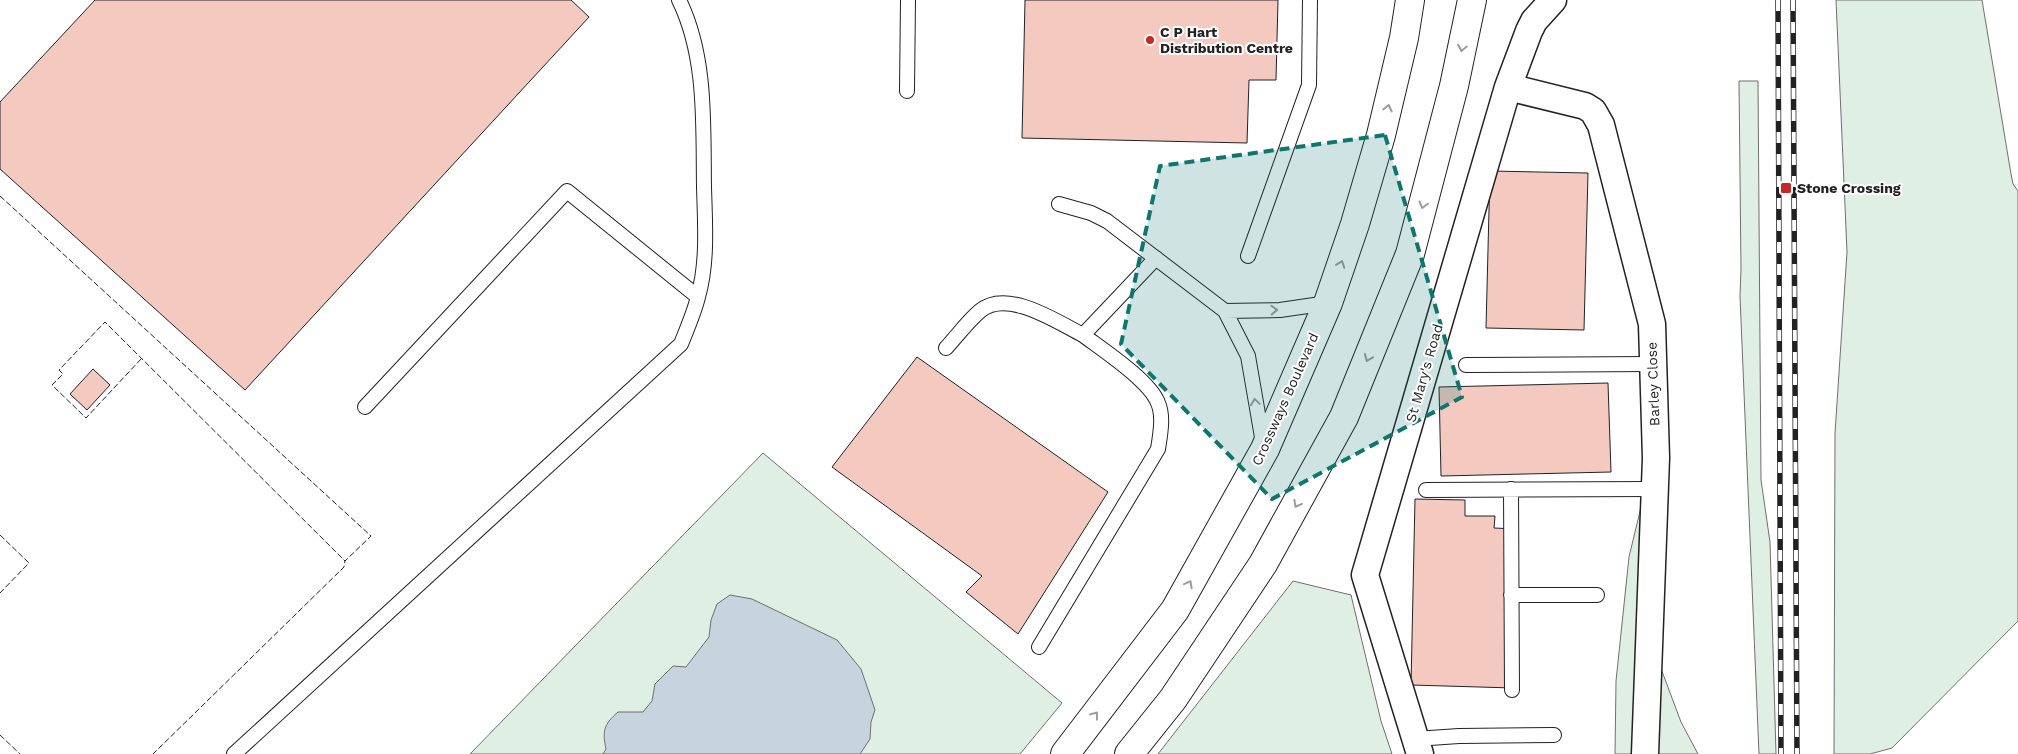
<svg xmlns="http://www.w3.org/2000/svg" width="2018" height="754" viewBox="0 0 2018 754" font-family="'Work Sans',sans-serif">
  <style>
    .green { fill: #e0efe3; stroke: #6f6f6f }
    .water { fill: #c7d3dd; stroke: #6f6f6f }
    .building { fill: #f3c9c0; stroke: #222 }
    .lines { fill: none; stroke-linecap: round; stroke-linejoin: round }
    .service-casing { stroke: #222; stroke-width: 16 }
    .minor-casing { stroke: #222; stroke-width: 29 }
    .primary-casing { stroke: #222; stroke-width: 30 }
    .service { stroke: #fff; stroke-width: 14 }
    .minor { stroke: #fff; stroke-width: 26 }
    .primary { stroke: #fff; stroke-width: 28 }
    .rail-casing { stroke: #222; stroke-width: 5.5 }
    .rail { stroke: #fff; stroke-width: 4; stroke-dasharray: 11; stroke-linecap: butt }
    .fence { stroke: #222; stroke-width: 1; stroke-dasharray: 6 2.5; stroke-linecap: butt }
    .oneway { stroke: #9c9c9c }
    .marked { fill: #0f766e; fill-opacity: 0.2; stroke: #0f766e; stroke-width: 4; stroke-dasharray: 10 6; stroke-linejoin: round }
    .poi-dot { fill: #c62828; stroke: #fff; stroke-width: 2 }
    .labels { text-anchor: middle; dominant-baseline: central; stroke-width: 4; stroke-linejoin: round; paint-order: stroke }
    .poi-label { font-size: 14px; font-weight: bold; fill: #222; stroke: #fff; text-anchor: start }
    .street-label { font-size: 14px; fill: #222; stroke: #fff }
  </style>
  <rect width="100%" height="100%" fill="#fff"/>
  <path class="green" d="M1836,0H1982L2011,174L2013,184L2018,191V621L1892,748L1870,754H1834L1835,433L1847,252Z
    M1739,81H1758L1761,480L1770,542L1776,754H1759L1740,296L1741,269Z
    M763,453L1062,703L1020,754H470Z
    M1641,507L1660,666L1681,722L1698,754H1615L1616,681L1629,557Z
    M1293,581L1351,595L1381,721L1392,754H1158Z"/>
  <path class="water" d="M730,595L752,599L837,640L861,669L875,710L871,722L870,739L860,754H603L606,749C602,731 604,724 618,712H643L652,701L655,684L673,666L686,667L709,637L711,620L717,604Z"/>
  <path class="building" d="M95,0H571L589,17L245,390L0,169V102Z
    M1025,0H1278L1276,80H1249L1247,143L1022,138Z
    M1490,171L1588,173L1584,330L1486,328Z
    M917,357L1108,492L1018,634L966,592L982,576L832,467Z
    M93,369L110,385L87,410L70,394Z
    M1608,383L1611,472L1441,476L1439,387Z
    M1415,499L1465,500V516H1495L1494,528L1517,529L1513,688L1411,685Z"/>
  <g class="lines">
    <defs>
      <path id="service" d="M907,91L908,0
        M1059,204L1091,213L1107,221L1225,311L1248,356L1263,443
        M1248,256L1309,85L1310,0
        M1225,311L1280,310L1328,303
        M946,348C957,336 968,321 980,311C1007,288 1057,322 1083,335
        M1466,365L1653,364
        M365,407L567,191L698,297
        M1511,489L1512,690
        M1426,490L1655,489
        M1511,595H1597
        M1039,647L1158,449C1160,436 1164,416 1158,403C1150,381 1103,350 1083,335L1156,258
        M1415,739L1459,736L1554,735
        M234,754L681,344C687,329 694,313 698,297C708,262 705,223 704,187C703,125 707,57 679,0"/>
      <path id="minor" d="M1508,87L1585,106L1593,111L1601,125L1652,324L1656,458L1645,754
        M1420,754L1365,575L1508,87L1529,31L1534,21L1553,0"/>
      <path id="primary" d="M1065,754L1175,610L1265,449L1328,303L1355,224L1381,135L1404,38L1410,0
        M1129,754L1173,699L1263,564L1344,417L1410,254L1454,86L1472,0"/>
    </defs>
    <use href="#service" class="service-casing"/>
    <use href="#minor" class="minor-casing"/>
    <use href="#primary" class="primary-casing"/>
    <use href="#service" class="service"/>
    <use href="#minor" class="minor"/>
    <use href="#primary" class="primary"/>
    <defs>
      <path id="rail" d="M1778,0L1781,754
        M1793,0L1797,754"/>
    </defs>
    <use href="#rail" class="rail-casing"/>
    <use href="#rail" class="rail"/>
    <path class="fence" d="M0,196L371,536L345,561L344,567L153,754
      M141,359L86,418L52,385L63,374L59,370L105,322L345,561
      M0,535L29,563L0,593
      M0,735L20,754"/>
  </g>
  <defs><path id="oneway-chevron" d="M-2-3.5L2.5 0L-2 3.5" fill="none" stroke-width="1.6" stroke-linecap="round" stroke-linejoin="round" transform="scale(1.25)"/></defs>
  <g class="oneway">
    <use href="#oneway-chevron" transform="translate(1462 48) rotate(101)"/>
    <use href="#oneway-chevron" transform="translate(1388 108) rotate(-77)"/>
    <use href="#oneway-chevron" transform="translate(1423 205) rotate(105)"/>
    <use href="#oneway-chevron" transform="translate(1341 264) rotate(-71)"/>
    <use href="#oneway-chevron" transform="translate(1274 310) rotate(-2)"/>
    <use href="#oneway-chevron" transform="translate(1368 358) rotate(112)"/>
    <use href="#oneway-chevron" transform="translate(1255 402) rotate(-98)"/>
    <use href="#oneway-chevron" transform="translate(1297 504) rotate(119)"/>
    <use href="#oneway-chevron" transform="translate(1189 584) rotate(-61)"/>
    <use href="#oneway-chevron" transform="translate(1095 715) rotate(-53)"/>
  </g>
  <path class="marked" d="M1385,135L1462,397L1272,499L1121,344L1160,166Z"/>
  <g class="poi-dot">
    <circle cx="1150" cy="40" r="5"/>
    <rect x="1780" y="182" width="12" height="12" rx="2.5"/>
  </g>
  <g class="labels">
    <g class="poi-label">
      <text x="1160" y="32">C P Hart<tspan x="1160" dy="16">Distribution Centre</tspan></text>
      <text x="1797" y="188">Stone Crossing</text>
    </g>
    <g class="street-label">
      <text transform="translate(1424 373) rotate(-74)">St Mary's Road</text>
      <text transform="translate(1653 384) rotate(-92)">Barley Close</text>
      <text transform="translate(1285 399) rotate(-66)">Crossways Boulevard</text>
    </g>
  </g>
</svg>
